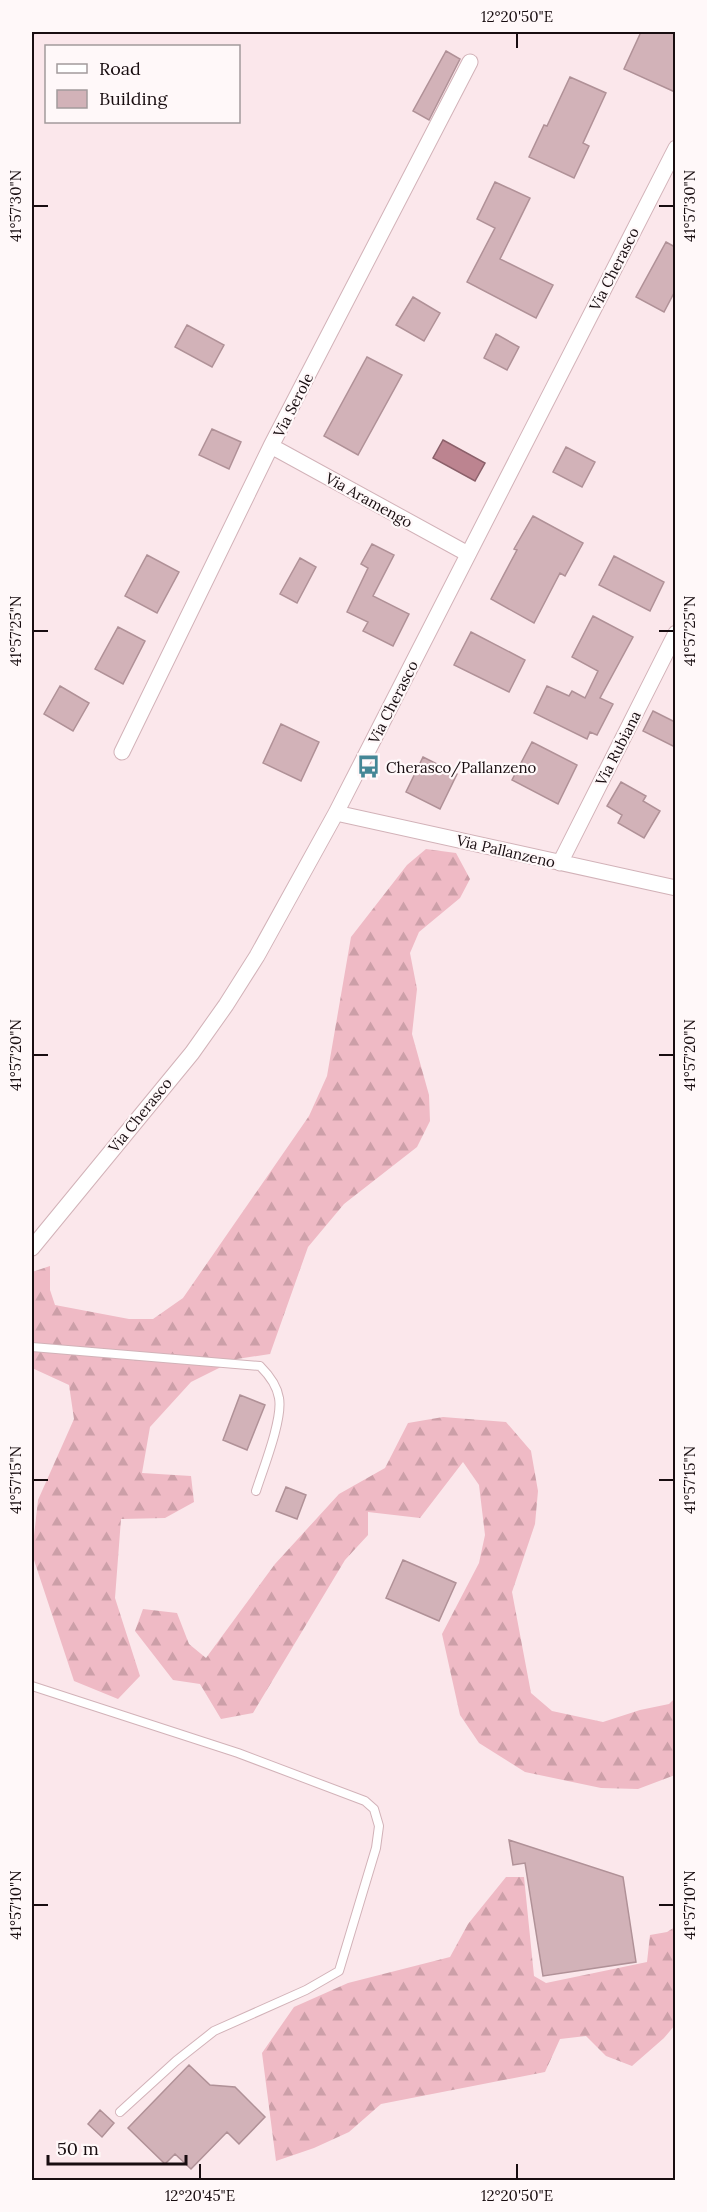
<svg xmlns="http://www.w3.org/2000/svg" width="707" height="2212" viewBox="0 0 707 2212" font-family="Lora,serif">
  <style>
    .forest { fill: url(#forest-firs) }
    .water { fill: #bc8490; stroke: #8b606a; stroke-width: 1.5 }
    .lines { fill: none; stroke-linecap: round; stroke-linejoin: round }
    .stream { stroke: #8b606a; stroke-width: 5 }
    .building { fill: #d2b2b8; stroke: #b09197; stroke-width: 1.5 }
    .lane-casing { stroke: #d2b2b8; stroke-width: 10 }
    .street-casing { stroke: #d2b2b8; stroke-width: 17 }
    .lane { stroke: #fff; stroke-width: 8 }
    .street { stroke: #fff; stroke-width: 15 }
    .ticks { fill: none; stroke: #180d10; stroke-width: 2 }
    .labels { text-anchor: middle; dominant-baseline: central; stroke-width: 4.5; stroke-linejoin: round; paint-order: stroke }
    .street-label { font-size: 15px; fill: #180d10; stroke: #fff8f9 }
    .poi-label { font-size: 15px; fill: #180d10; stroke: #fff8f9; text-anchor: start }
    .neatline { fill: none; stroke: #180d10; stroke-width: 2 }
    .ticks-label { font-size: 15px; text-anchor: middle; fill: #180d10 }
  </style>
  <defs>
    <pattern id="forest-firs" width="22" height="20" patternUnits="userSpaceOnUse" patternTransform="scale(1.5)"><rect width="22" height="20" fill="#efbac5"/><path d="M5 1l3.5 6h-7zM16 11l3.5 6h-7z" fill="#cc9fa8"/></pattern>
  </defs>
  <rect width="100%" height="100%" fill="#fbe7eb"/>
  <path class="forest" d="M426,849L456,853L470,879L460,898L419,932L410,953L417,989L412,1034L429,1095L430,1121L417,1147L344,1204L308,1247L270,1354L237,1359L191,1382L150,1427L142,1473L191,1476L194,1502L165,1518L121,1519L115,1598L140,1676L118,1699L74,1681L32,1554L38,1500L74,1419L69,1385L32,1368V1272L50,1266V1290L55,1305L129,1319H153L183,1298L309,1116L327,1076L351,937L407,865Z
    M443,1417L506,1422L531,1451L538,1491L535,1524L512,1592L531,1693L552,1711L603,1722L640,1710L669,1704L675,1698V1775L638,1789L601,1788L525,1772L479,1743L460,1715L442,1634L479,1563L485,1535L479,1485L463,1462L420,1518L368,1512V1535L345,1560L253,1713L221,1719L200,1684L173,1680L135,1631L143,1609L177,1613L189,1644L206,1658L275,1564L339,1494L385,1468L408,1423Z
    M506,1877H524L534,1976L546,1983L647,1962L650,1935L667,1932L675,1927V2025L664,2038L632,2066L606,2056L586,2036L560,2039L545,2072L381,2104L349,2132L314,2148L276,2161L262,2053L294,2007L348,1983L450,1957L468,1924Z"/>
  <path class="water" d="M443,440L485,463L475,481L433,458Z"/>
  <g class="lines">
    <path class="stream" d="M32,33V32"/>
  </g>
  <path class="building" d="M641,32H675V92L624,69Z
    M446,51L460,59L429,120L413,111Z
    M570,77L606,93L583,143L589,146L574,178L529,157L544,125L547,126Z
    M495,182L530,198L500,259L553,285L536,318L467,282L495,228L477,219Z
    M666,242L675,247V291L664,312L636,297Z
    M413,297L440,313L424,341L396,325Z
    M187,325L224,345L212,367L175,347Z
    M496,334L519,347L507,370L484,358Z
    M367,357L402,375L358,455L324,436Z
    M212,429L241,442L229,469L199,455Z
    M566,447L595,462L582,487L553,472Z
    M533,516L583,543L565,576L560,573L534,623L491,599L517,550L514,549Z
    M372,544L394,555L373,596L409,614L393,646L363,631L368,622L347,612L368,568L361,564Z
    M147,555L179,572L157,613L125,596Z
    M614,556L664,582L650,611L599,585Z
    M300,558L316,567L297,603L280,594Z
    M593,616L633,637L600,698L613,704L597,735L590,732L587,739L534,713L547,686L569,696L572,691L585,698L598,671L572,657Z
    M118,627L145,641L123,684L95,669Z
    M471,632L525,660L509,692L454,665Z
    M60,686L89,703L73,731L44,714Z
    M653,711L675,722V747L643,731Z
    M281,724L319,742L301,781L263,763Z
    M532,742L577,765L558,804L512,780Z
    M423,757L457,774L440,809L406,792Z
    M621,782L646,796L643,801L660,811L644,838L618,823L622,815L607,806Z
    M240,1395L265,1405L247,1450L223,1440Z
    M286,1487L306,1495L297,1519L276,1511Z
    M403,1560L456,1583L439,1621L386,1598Z
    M509,1840L623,1877L636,1962L543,1976L525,1863L513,1865Z
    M189,2065L210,2085L235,2087L265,2117L239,2144L227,2132L191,2169L175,2154L165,2164L128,2128Z
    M100,2110L114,2123L102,2137L88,2124Z"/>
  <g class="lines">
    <defs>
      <path id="lane" d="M32,1347L260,1366C269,1375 277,1385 279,1398C283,1419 263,1469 256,1491
        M32,1686L238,1753L365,1801L374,1809L379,1826L376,1848L339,1971L306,1990L214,2031L176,2061L120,2112"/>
      <path id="street" d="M271,446L468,554
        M122,752L271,446L470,62
        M336,813L676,888
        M560,863L676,633
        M32,1248L192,1053L226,1005L257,956L336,813L676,148"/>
    </defs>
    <use href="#lane" class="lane-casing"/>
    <use href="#street" class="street-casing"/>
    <use href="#lane" class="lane"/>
    <use href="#street" class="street"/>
  </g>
  <path class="ticks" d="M517,33V48M33,206H48M659,206H674M33,631H48M659,631H674M33,1055H48M659,1055H674M33,1480H48M659,1480H674M33,1905H48M659,1905H674M200,2164V2179M517,2164V2179"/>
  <defs>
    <symbol id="bus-bare" viewBox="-9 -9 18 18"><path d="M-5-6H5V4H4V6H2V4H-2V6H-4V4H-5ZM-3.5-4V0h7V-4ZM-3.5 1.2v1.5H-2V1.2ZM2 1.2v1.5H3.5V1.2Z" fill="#448796" stroke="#fff8f9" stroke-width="2.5" paint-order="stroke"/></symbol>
  </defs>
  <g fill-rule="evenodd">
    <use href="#bus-bare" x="352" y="750" width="33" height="33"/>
  </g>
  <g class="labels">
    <g class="street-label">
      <text transform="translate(614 269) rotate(-63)">Via Cherasco</text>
      <text transform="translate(293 405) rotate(-63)">Via Serole</text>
      <text transform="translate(369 500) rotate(29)">Via Aramengo</text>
      <text transform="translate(393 702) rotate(-63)">Via Cherasco</text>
      <text transform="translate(618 748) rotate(-63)">Via Rubiana</text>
      <text transform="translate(506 851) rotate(13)">Via Pallanzeno</text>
      <text transform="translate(140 1115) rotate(-51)">Via Cherasco</text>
    </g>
    <g class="poi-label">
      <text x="386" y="767">Cherasco/Pallanzeno</text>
    </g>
  </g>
  <rect width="707" height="2212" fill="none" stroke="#fff8f9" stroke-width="66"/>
  <rect x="45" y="45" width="195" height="78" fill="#fff8f9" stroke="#a39a9c" stroke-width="1.5"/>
  <rect x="57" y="64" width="30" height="9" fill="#ffffff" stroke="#a39a9c" stroke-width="1.5"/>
  <text x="99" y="75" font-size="18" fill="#180d10">Road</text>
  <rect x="57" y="90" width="30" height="18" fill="#d2b2b8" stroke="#a39a9c" stroke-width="1.5"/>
  <text x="99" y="105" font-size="18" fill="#180d10">Building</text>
  <path d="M48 2155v9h138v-9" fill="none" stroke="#180d10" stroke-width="3"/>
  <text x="57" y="2155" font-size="18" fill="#180d10" stroke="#fff8f9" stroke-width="4.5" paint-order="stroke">50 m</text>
  <rect x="33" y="33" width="641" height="2146" class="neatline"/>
  <g class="ticks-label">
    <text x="517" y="22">12°20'50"E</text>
    <text transform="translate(16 206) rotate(-90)" y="5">41°57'30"N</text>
    <text transform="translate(690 206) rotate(-90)" y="5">41°57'30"N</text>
    <text transform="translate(16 631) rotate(-90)" y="5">41°57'25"N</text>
    <text transform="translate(690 631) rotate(-90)" y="5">41°57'25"N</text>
    <text transform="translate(16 1055) rotate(-90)" y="5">41°57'20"N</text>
    <text transform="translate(690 1055) rotate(-90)" y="5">41°57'20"N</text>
    <text transform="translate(16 1480) rotate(-90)" y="5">41°57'15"N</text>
    <text transform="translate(690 1480) rotate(-90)" y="5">41°57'15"N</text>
    <text transform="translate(16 1905) rotate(-90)" y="5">41°57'10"N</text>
    <text transform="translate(690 1905) rotate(-90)" y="5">41°57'10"N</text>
    <text x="200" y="2201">12°20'45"E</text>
    <text x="517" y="2201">12°20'50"E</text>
  </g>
</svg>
